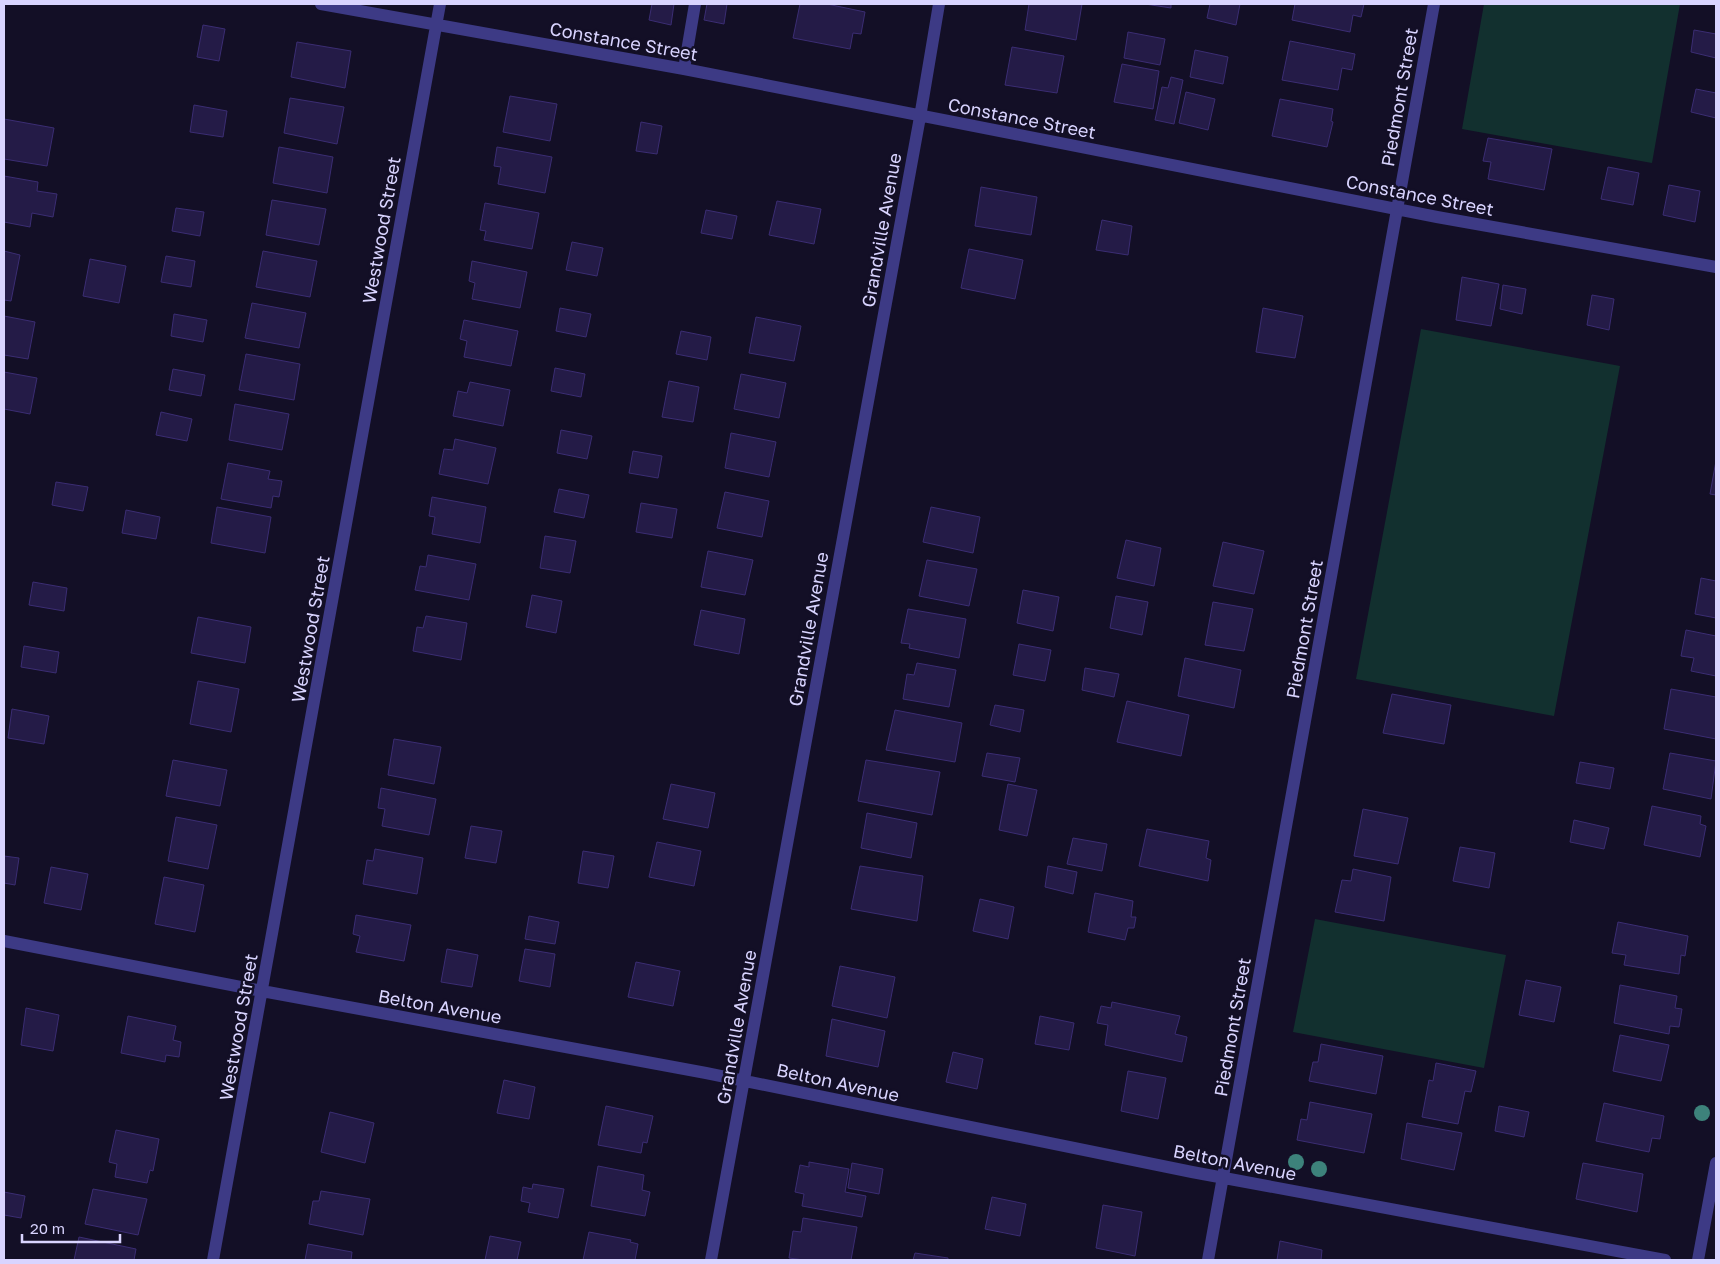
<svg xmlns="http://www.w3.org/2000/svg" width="1720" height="1264" viewBox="0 0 1720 1264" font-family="'Golos Text',sans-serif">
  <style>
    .green { fill: #12302f }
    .building { fill: #241b47; stroke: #3b2d73 }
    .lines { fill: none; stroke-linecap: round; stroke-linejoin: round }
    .minor { stroke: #3d3a85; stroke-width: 12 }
    .tree { fill: #3d827b }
    .labels { text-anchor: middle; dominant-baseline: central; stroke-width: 5; stroke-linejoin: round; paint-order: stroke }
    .street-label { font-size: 18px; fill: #d9d4ff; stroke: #130f26 }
  </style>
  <rect width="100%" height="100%" fill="#130f26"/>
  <path class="green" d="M1484,4H1680L1652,163L1462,129Z
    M1421,329L1620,366L1554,716L1356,679Z
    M1315,919L1506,955L1484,1068L1293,1032Z"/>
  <path class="building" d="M652,4H674L671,25L649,20Z
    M707,4H727L724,24L704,20Z
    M800,4H827L865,12L861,34L853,33L850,49L793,38Z
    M1029,4H1082L1076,40L1025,30Z
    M1145,4H1171V8Z
    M1210,4H1240L1236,25L1207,18Z
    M1295,4H1364L1361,17L1353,15L1350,32L1292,20Z
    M203,25L225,29L219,61L197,57Z
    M1694,30L1716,34V58L1691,52Z
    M1128,32L1165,39L1160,65L1124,58Z
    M1290,41L1355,54L1352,70L1342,68L1338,90L1282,80Z
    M297,42L351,51L345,88L291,77Z
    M1012,47L1064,56L1057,93L1005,85Z
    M1195,50L1228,57L1223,84L1190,77Z
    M1122,64L1159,71L1153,109L1114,102Z
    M1171,77L1183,80L1174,124L1155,120L1162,87L1168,88Z
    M1696,89L1716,93V118L1691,112Z
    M1186,92L1215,99L1208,130L1179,123Z
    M510,96L557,104L550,141L503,132Z
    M290,98L344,107L337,144L284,133Z
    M1280,99L1333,109L1331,121L1333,122L1327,147L1272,136Z
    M194,105L227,111L223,137L190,132Z
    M4,119L54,128L47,166L4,159Z
    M641,122L662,126L657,154L636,151Z
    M1488,138L1552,149L1544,190L1488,179L1491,162L1483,161Z
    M279,147L333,157L327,193L273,183Z
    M497,147L552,157L545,193L498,184L501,167L494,166Z
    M1608,167L1639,173L1633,205L1601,199Z
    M4,176L38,182L37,191L57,194L53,217L32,213L30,227L4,222Z
    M1669,185L1700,191L1695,222L1663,215Z
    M981,187L1037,197L1031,235L975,226Z
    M272,200L326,209L319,245L266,235Z
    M777,201L821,209L814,244L769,235Z
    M485,203L539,213L532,249L484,240L486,231L480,230Z
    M176,208L204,212L200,236L172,231Z
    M706,210L737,216L732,239L701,233Z
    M1102,220L1132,226L1128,255L1096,250Z
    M572,242L603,248L597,276L566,270Z
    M969,249L1023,260L1015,299L961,288Z
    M4,251L20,255L11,301L4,300Z
    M263,251L317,261L310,297L256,287Z
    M166,256L195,261L191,287L161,282Z
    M90,259L126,266L119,303L83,296Z
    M472,261L527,272L520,308L472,299L475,283L469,281Z
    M1462,277L1499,284L1491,326L1456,320Z
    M1503,285L1526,289L1522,314L1500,309Z
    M1592,295L1614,299L1609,330L1587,325Z
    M252,303L306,313L299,348L245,338Z
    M560,308L591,314L586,337L556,331Z
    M1263,308L1303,316L1295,358L1256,352Z
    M174,314L207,320L203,342L171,336Z
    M4,316L35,322L28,359L4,355Z
    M756,317L801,326L794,361L749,353Z
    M464,320L518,331L511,366L464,357L467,341L460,339Z
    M681,331L711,337L707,360L676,354Z
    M246,354L300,364L294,400L239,390Z
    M555,368L585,374L581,397L551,391Z
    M173,369L205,375L201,396L169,390Z
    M4,372L37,378L30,414L4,409Z
    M741,374L786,383L779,418L734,409Z
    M669,381L699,387L693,422L662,417Z
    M470,382L510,390L503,426L453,416L458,391L467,393Z
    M235,404L289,414L282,450L229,440Z
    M161,412L192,419L187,441L156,435Z
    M561,430L592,436L587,459L557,453Z
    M731,433L776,442L769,477L725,468Z
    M455,439L496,448L488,484L439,474L444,449L453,450Z
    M633,451L662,456L658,478L629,473Z
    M1716,461V495L1710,494Z
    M228,463L270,471L268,479L282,481L279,497L273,496L271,508L221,499Z
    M56,482L88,487L83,511L52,505Z
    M559,489L589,495L584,518L554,512Z
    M725,492L769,501L762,537L717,528Z
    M432,497L486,507L480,543L432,534L435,517L429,516Z
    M641,503L677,509L672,538L636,532Z
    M217,507L271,517L265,553L211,543Z
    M931,507L980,517L973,553L923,542Z
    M126,510L160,517L156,539L122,533Z
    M545,536L576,541L570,573L540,568Z
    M1126,540L1161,548L1154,586L1117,578Z
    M1223,542L1264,551L1254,594L1213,586Z
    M708,551L753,560L745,595L701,587Z
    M428,555L476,564L469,600L415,590L420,566L426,567Z
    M927,560L977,569L969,606L919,596Z
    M1701,578L1716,581V618L1695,614Z
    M33,582L67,588L64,611L29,605Z
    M1023,590L1059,597L1053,631L1017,623Z
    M532,595L562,601L556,633L526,627Z
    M1116,596L1148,602L1142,635L1110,628Z
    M1213,602L1253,609L1244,651L1205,645Z
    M908,609L966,619L959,658L909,648L910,644L901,643Z
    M701,610L745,619L739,654L694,645Z
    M426,616L467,623L461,660L413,651L417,627L423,628Z
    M198,617L251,627L245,663L191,653Z
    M1686,630L1716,636V676L1691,671L1694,658L1681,656Z
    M1019,644L1051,650L1045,681L1013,675Z
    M24,646L59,652L56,673L21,667Z
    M1185,658L1241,670L1234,708L1178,696Z
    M917,663L956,670L949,707L903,699L907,674L914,675Z
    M1085,668L1119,674L1114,697L1082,690Z
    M198,681L239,689L231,732L190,724Z
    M1671,689L1716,697V739L1664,729Z
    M1392,694L1451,705L1444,744L1383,733Z
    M1127,701L1189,715L1181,756L1117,742Z
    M995,705L1024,710L1020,732L990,725Z
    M12,709L49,716L44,744L8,738Z
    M895,710L962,723L955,762L886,750Z
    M394,739L441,747L434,784L388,775Z
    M987,753L1020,758L1015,782L982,776Z
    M1670,753L1716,761L1711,799L1663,789Z
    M173,760L227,770L220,806L166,796Z
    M866,760L940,772L932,815L858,801Z
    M1580,762L1614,768L1610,789L1576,783Z
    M671,784L715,793L708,828L663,819Z
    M1008,784L1037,790L1027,836L999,830Z
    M381,788L436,799L429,835L382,826L385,809L378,808Z
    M1652,806L1701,816L1700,824L1706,826L1700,857L1644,845Z
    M1363,809L1408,818L1398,864L1354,856Z
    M867,813L917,823L911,858L861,848Z
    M176,817L217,825L208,869L168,861Z
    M1574,820L1609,828L1604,849L1570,842Z
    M471,826L502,831L496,863L465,858Z
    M1147,829L1209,841L1206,858L1211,860L1208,881L1139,866Z
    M1073,838L1107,844L1102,871L1067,864Z
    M657,842L701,851L694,886L649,877Z
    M1460,847L1495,853L1489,888L1453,881Z
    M375,849L423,858L417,894L363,884L367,860L373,861Z
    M583,851L614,856L608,888L578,883Z
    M4,856L19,858L15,885L4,883Z
    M860,866L923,876L917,921L851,909Z
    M1048,866L1077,872L1073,894L1045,887Z
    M51,867L88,874L81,910L44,903Z
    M1353,869L1391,877L1384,921L1335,912L1342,880L1351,881Z
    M164,877L204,885L195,932L155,924Z
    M1095,893L1133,901L1131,917H1136L1134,928H1128L1125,940L1088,932Z
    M980,899L1014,907L1008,939L973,931Z
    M356,915L411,925L404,961L356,952L360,936L353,934Z
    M529,916L559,922L555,944L525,939Z
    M1618,922L1688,936L1685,956L1681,955L1679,974L1624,965L1626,955L1612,953Z
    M447,949L478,955L472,987L441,982Z
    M525,949L555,954L550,987L519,981Z
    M636,962L680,971L673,1006L628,997Z
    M840,966L895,977L887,1018L832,1006Z
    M1526,980L1561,987L1554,1022L1519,1015Z
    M1620,985L1677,996L1675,1008L1682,1009L1679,1027L1670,1026L1669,1034L1614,1023Z
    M1112,1002L1180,1016L1175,1034L1187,1037L1182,1062L1105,1045L1108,1025L1097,1023L1101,1006L1111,1008Z
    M26,1008L59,1015L53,1051L21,1045Z
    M128,1016L176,1026L173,1040L181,1042L179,1057L166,1055L165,1062L121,1053Z
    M1040,1016L1074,1023L1069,1050L1035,1044Z
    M832,1019L885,1031L878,1067L826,1056Z
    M1620,1035L1669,1045L1661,1081L1613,1071Z
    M1321,1044L1383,1056L1376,1094L1309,1081L1313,1062H1318Z
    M953,1052L983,1059L977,1089L946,1082Z
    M1436,1063L1476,1071L1471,1092L1465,1091L1458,1124L1422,1117L1429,1080L1433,1081Z
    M1128,1071L1166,1078L1158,1119L1121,1111Z
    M504,1080L535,1087L529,1119L497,1113Z
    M1310,1102L1372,1114L1364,1153L1297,1140L1301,1119L1307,1120Z
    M1604,1103L1664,1116L1660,1139L1652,1138L1649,1152L1596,1141Z
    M606,1106L653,1116L647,1143L643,1142L641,1153L598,1145Z
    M1499,1106L1529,1112L1524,1137L1495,1131Z
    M330,1112L374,1123L365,1163L321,1152Z
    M1407,1123L1462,1133L1454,1170L1401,1159Z
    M116,1130L159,1139L153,1171L150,1170L147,1183L115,1177L117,1164L109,1162Z
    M809,1162L849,1169L845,1192L866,1196L862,1217L802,1206L804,1194L795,1192L800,1165L809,1167Z
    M852,1163L883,1169L879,1194L848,1188Z
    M1583,1163L1643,1174L1637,1212L1576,1199Z
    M598,1166L644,1175L642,1190L650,1192L645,1216L591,1206Z
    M533,1184L564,1189L558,1218L528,1212L530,1203L521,1201L523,1187L532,1189Z
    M93,1189L147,1199L138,1235L85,1224Z
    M321,1191L370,1199L363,1235L309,1224L313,1201H319Z
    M4,1192L25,1196L21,1218L4,1215Z
    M992,1197L1026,1204L1020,1236L985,1229Z
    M1103,1205L1142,1212L1135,1256L1096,1248Z
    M803,1218L857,1227L851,1260H804L789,1258L793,1231L801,1232Z
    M589,1232L631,1240L630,1242L638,1244L635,1260H583Z
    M490,1236L521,1242L517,1260H485Z
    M79,1237L136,1249L134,1260H74Z
    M1280,1241L1322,1250L1321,1260H1277Z
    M308,1244L352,1252L351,1260H305Z
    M915,1253L948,1258V1260H913Z"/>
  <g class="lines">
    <path class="minor" d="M321,4L684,69L1437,217L1716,267
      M684,69L695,4
      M4,941L262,991L706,1073L1192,1172L1665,1260
      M213,1260L440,4
      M711,1260L920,117L939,4
      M1208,1260L1434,4
      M1698,1260L1716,1163"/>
  </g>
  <g class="tree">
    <circle cx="1702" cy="1113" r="8"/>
    <circle cx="1296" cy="1162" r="8"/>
    <circle cx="1319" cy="1169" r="8"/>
  </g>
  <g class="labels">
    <g class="street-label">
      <text transform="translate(624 41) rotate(10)">Constance Street</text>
      <text transform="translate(1399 97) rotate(-80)">Piedmont Street</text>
      <text transform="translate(1022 118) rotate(11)">Constance Street</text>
      <text transform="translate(1420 195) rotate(11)">Constance Street</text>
      <text transform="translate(381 230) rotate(-80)">Westwood Street</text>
      <text transform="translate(881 230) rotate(-80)">Grandville Avenue</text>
      <text transform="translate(310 629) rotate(-80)">Westwood Street</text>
      <text transform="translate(808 629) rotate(-80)">Grandville Avenue</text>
      <text transform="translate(1304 629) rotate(-80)">Piedmont Street</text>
      <text transform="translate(440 1006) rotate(10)">Belton Avenue</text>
      <text transform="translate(238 1027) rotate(-80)">Westwood Street</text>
      <text transform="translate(736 1027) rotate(-80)">Grandville Avenue</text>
      <text transform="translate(1232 1027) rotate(-80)">Piedmont Street</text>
      <text transform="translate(838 1082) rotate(12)">Belton Avenue</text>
      <text transform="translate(1235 1162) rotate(11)">Belton Avenue</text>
    </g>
  </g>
  <rect width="1720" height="1264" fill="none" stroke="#d9d4ff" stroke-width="10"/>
  <path d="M22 1234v8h98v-8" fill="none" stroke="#d9d4ff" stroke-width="2.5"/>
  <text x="30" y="1234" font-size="15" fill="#d9d4ff" stroke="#130f26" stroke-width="4" paint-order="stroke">20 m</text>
</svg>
